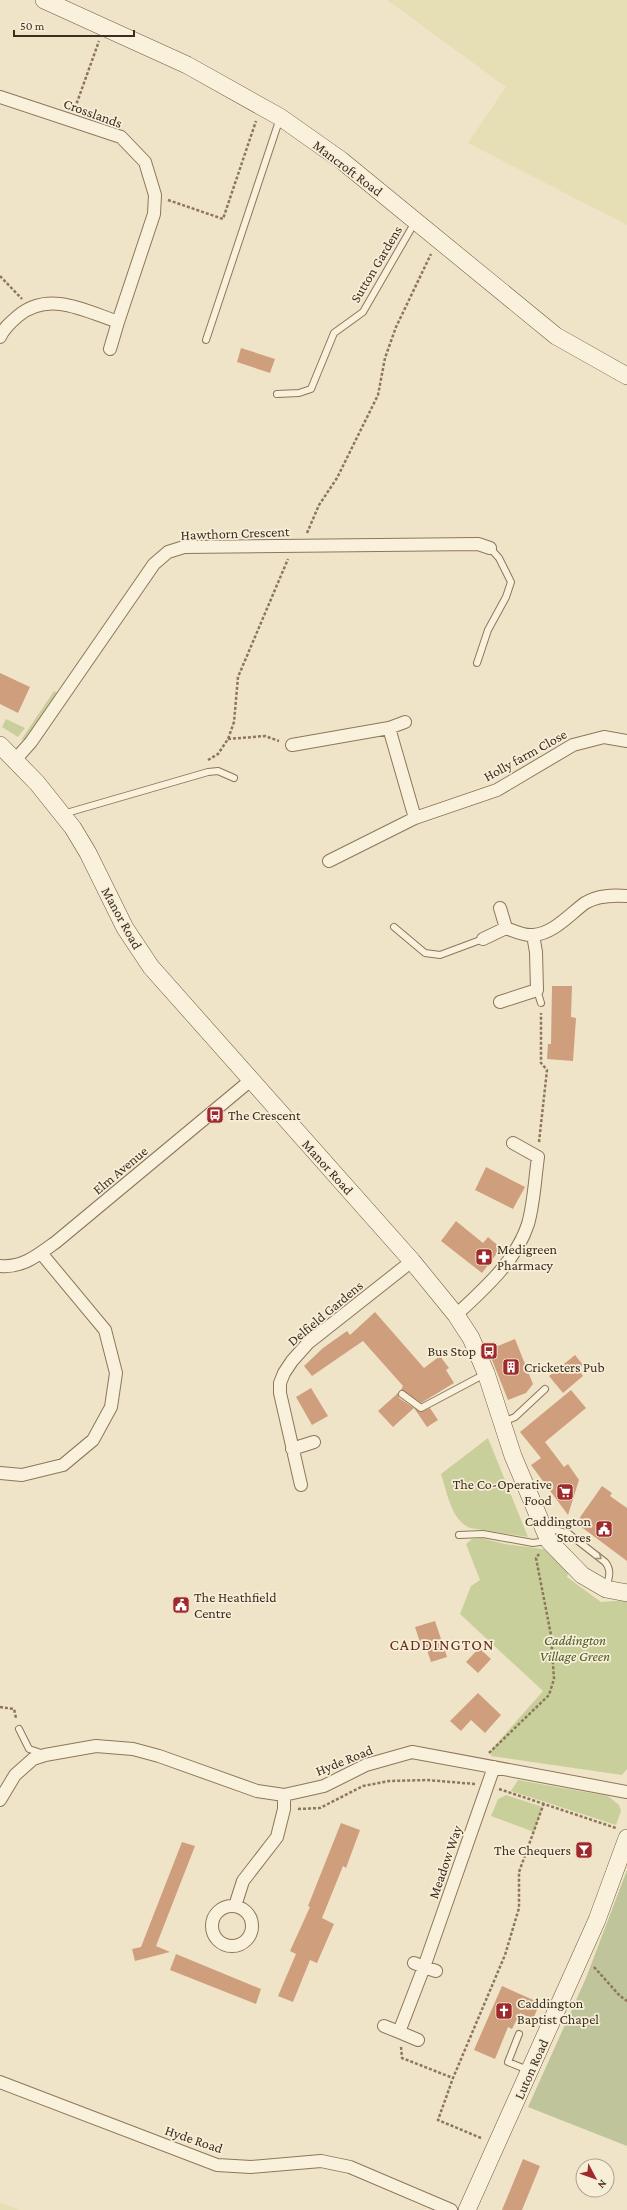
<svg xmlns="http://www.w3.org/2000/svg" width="627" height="2210" viewBox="0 0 627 2210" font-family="'Crimson Pro',serif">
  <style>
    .farmland { fill: #e6deb5 }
    .green { fill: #c9cf9b }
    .cemetery { fill: #bfc49a }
    .building { fill: #cf9f7d }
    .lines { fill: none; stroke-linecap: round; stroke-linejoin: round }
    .lane-casing { stroke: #8d765c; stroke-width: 8 }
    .street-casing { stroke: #8d765c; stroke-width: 14 }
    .secondary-casing { stroke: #6f573f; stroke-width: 18 }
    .path { stroke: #8d765c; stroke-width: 2.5; stroke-dasharray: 3 2; stroke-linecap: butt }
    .lane { stroke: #faf1dc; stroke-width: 6 }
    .street { stroke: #faf1dc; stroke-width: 12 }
    .secondary { stroke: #faf1dc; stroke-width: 17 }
    .oneway { stroke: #9c907e }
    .labels { text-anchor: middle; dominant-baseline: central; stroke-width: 3.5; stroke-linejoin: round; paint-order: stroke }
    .street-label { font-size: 14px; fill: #3d2e20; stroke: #f7eed8 }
    .poi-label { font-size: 14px; fill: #3d2e20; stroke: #f7eed8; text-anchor: start }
    .park-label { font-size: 14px; font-style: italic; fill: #4d5a26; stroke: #f7eed8 }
    .quarter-label { font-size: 16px; letter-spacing: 1px; fill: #6b2e1e; stroke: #f7eed8 }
  </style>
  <rect width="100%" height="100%" fill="#f0e4c8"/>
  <path class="farmland" d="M387,0H627V225L468,143L506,87Z
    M0,2202L20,2210H0Z"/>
  <path class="green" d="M54,691L57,693L25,739L21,740Z
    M6,719L25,728L18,737L2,727Z
    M488,1438L528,1537L470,1528C451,1520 447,1492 441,1474Z
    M481,1538L505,1544L551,1550L570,1566L567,1577L601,1602L627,1600V1769L622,1775L491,1756L492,1749L543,1691L460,1614L471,1586L480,1580L466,1544L472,1539Z
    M518,1780L608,1796L619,1805L621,1811L616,1825L511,1791Z
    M506,1795L543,1807L534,1832L491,1816L498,1799Z"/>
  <path class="cemetery" d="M627,1870V2146L528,2107L586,1978Z"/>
  <path class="building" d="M241,348L275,359L270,373L237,362Z
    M0,673L30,687L18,713L0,704Z
    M552,986H572L571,1017L576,1018L573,1061L547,1059L548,1044H551Z
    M486,1167L525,1187L513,1209L475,1190Z
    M456,1221L483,1243L488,1237L501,1248L482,1273L441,1241Z
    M375,1312L424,1368L440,1356L449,1368L446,1370L454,1383L421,1403L401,1390L403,1386L363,1341L312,1376L304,1366L323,1348L347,1331L350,1335Z
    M515,1339L533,1384L526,1393L508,1400L488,1350Z
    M575,1355L583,1365L578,1369L583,1376L563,1393L549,1376Z
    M311,1388L328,1416L312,1425L296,1397Z
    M571,1390L586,1408L545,1442L564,1467L568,1464L579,1480L568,1515L531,1465L541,1458L520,1432Z
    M398,1393L399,1398L414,1408L393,1427L378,1411Z
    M414,1408L421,1412L430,1408L438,1420L427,1427Z
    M602,1486L612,1493L610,1496L627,1508V1561L576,1523Z
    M435,1621L447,1657L431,1662L425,1644L421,1645L415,1627Z
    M479,1648L491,1659L478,1673L466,1662Z
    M478,1693L501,1715L485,1733L471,1720L461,1731L450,1721Z
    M341,1823L360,1830L346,1868L343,1866L322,1918L334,1924L317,1963L310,1960L293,2002L278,1996L296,1954L290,1951L310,1907L308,1906Z
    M182,1842L195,1846L156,1946L170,1952L135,1961L132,1949L141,1947Z
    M176,1954L261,1989L256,2004L170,1970Z
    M502,1986L540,2003L533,2019L520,2013L512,2029L508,2027L495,2059L474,2050Z
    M523,2159L540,2166L522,2210H502Z"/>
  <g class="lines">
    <defs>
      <path id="lane" d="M206,340L280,118
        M277,394L299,393L311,389L334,333L363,312L415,222
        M477,663L488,630L506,597L511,582L499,558L490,548
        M63,814L208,772L218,771L234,778
        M394,927L425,953L440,955L483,939
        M537,990L541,1003
        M402,1394L421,1408L485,1374
        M503,1422L515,1417L545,1389
        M545,1527L569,1534L605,1562C612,1570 609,1578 606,1588
        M459,1535L483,1534L533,1543L547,1541
        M19,1729L29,1749L44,1754
        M519,2034L508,2062L528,2070"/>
      <path id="street" d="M0,97L121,137L145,162L155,195L154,214L118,322C86,311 49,290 18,316C11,322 4,328 0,337
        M110,349L118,322
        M389,728L405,722
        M292,745L389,728L415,818
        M15,760L31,742L154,564L168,552L184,547L478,544L490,548
        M329,861L415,818L497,790L573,745L604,737L627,741
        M500,908L506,928
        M483,939L506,928C514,931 524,936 533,935C553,934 570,914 585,903C598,895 613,895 627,896
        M500,1002L537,990L536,952L533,935
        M0,1266C23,1268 38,1255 56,1242L251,1080
        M456,1315C484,1289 516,1261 528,1224C534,1203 535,1178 538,1157L513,1143
        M292,1449L314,1442
        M0,1473L22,1475L63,1465L93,1440L111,1407L116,1373L105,1330L41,1253
        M301,1485L280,1393V1383L284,1373L292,1361L308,1343L412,1261
        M0,1800L15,1775L33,1759L45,1755L96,1746L133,1749L159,1756L257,1791L284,1795L324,1786L366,1765L412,1752L627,1792
        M212 1926a20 20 0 1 1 40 0a20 20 0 1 1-40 0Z
        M235,1906L243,1881L277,1837L284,1809V1795
        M414,1963L424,1967L399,2032L418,2040
        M436,1971L424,1967L494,1767
        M384,2026L399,2032
        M0,2082L217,2165L251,2167L321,2161L350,2167L451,2210"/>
      <path id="secondary" d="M44,0L187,65L280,117L341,160L556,336L627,376
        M0,745L37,783L73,828L88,853L125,928L151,967L412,1261L456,1315L471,1338L486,1373L513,1456L549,1541L582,1575L606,1589L627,1593
        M467,2210L597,1920L627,1838"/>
    </defs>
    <use href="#lane" class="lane-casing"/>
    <use href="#street" class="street-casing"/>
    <use href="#secondary" class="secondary-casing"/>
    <path class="path" d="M75,108L99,41
      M168,200L223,219L256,121
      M0,276L22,299
      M307,533L319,505L337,478L378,395L385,358L396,327L431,254
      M228,739L265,736L279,741
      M208,760L218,754L228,739L234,722L238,677L288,559
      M539,1142L547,1070L541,1063V1013
      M0,1707L14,1709L16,1718
      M489,1753L549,1695L554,1679L551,1635L536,1558L539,1554
      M499,1789L616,1828
      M298,1809L320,1808L363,1786L389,1781L427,1780L475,1784
      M594,1967L620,1996L627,2001
      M401,2047L402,2058L453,2078
      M481,2138L438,2120L453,2078L505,1955L519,1908V1872L544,1803"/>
    <use href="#lane" class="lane"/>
    <use href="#street" class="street"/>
    <use href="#secondary" class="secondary"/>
  </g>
  <defs><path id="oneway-chevron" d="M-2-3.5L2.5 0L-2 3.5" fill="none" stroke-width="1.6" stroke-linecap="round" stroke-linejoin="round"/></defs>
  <use class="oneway" href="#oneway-chevron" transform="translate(599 1557) rotate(37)"/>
  <defs>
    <symbol id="bus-square" viewBox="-11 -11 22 22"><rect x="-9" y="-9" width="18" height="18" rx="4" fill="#9e2a2b" stroke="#f7eed8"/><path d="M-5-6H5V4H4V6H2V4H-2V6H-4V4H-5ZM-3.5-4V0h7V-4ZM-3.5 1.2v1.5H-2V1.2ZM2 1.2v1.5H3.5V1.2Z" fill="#fff"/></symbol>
    <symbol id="pharmacy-square" viewBox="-11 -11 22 22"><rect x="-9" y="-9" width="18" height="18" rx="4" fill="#9e2a2b" stroke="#f7eed8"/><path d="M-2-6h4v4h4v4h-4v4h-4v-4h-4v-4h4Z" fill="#fff"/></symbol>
    <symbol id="building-square" viewBox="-11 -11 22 22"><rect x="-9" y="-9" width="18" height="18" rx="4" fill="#9e2a2b" stroke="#f7eed8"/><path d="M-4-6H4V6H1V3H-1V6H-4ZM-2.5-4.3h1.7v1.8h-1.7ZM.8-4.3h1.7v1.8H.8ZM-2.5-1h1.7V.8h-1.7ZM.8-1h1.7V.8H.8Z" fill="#fff"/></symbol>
    <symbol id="supermarket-square" viewBox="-11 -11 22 22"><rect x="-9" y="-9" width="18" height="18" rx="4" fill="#9e2a2b" stroke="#f7eed8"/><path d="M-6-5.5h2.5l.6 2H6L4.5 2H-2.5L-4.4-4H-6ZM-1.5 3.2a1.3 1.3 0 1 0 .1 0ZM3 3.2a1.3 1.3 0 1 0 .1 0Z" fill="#fff"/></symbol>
    <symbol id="civic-square" viewBox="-11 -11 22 22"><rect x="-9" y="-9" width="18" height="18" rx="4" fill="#9e2a2b" stroke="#f7eed8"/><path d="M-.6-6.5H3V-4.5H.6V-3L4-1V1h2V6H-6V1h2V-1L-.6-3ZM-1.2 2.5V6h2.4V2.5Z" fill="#fff"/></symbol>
    <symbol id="bar-square" viewBox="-11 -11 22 22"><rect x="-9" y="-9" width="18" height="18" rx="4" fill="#9e2a2b" stroke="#f7eed8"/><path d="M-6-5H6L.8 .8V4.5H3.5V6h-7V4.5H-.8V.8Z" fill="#fff"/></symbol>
    <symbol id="church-square" viewBox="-11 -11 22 22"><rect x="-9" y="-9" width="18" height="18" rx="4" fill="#9e2a2b" stroke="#f7eed8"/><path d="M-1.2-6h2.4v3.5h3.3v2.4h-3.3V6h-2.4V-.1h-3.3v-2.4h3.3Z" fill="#fff"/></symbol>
  </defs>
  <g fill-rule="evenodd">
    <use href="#bus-square" x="205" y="1105" width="20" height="20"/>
    <use href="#pharmacy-square" x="474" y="1247" width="20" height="20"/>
    <use href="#bus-square" x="479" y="1341" width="20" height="20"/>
    <use href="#building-square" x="501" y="1357" width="20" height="20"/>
    <use href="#supermarket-square" x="555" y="1482" width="20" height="20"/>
    <use href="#civic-square" x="594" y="1519" width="20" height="20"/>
    <use href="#civic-square" x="171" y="1595" width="20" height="20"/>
    <use href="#bar-square" x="574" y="1840" width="20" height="20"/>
    <use href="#church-square" x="494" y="2001" width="20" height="20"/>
  </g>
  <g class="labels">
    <g class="street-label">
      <text transform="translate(93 113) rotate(20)">Crosslands</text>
      <text transform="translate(348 168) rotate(37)">Mancroft Road</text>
      <text transform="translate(376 264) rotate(-59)">Sutton Gardens</text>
      <text transform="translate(235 533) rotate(-2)">Hawthorn Crescent</text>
      <text transform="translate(525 755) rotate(-29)">Holly farm Close</text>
      <text transform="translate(122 918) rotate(61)">Manor Road</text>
      <text transform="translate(328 1167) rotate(48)">Manor Road</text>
      <text transform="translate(120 1170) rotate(-40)">Elm Avenue</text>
      <text transform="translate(325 1313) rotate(-40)">Delfield Gardens</text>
      <text transform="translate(344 1760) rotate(-22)">Hyde Road</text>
      <text transform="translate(445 1862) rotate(-71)">Meadow Way</text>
      <text transform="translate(531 2069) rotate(-66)">Luton Road</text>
      <text transform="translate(194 2139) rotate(19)">Hyde Road</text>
    </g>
    <g class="poi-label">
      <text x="228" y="1115">The Crescent</text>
      <text x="497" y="1249">Medigreen<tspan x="497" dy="16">Pharmacy</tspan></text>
      <text x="476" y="1351" text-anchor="end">Bus Stop</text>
      <text x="524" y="1367">Cricketers Pub</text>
      <text x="552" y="1484" text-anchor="end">The Co-Operative<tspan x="552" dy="16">Food</tspan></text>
      <text x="591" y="1521" text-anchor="end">Caddington<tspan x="591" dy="16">Stores</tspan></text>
      <text x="194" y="1597">The Heathfield<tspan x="194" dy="16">Centre</tspan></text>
      <text x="571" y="1850" text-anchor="end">The Chequers</text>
      <text x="517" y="2003">Caddington<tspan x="517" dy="16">Baptist Chapel</tspan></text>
    </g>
    <g class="park-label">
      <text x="575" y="1640">Caddington<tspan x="575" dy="16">Village Green</tspan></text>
    </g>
    <g class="quarter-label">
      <text x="442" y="1644">CADDINGTON</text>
    </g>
  </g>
  <g transform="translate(595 2178) rotate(131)"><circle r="19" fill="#f7eed8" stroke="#ada18e"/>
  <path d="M0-3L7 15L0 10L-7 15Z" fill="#9e2a2b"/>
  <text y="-6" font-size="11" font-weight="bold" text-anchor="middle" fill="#3d2e20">N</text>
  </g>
  <path d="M14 30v6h120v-6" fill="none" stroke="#3d2e20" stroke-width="2"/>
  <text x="20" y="30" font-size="12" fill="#3d2e20" stroke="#f7eed8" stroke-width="3" paint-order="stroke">50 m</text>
</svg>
